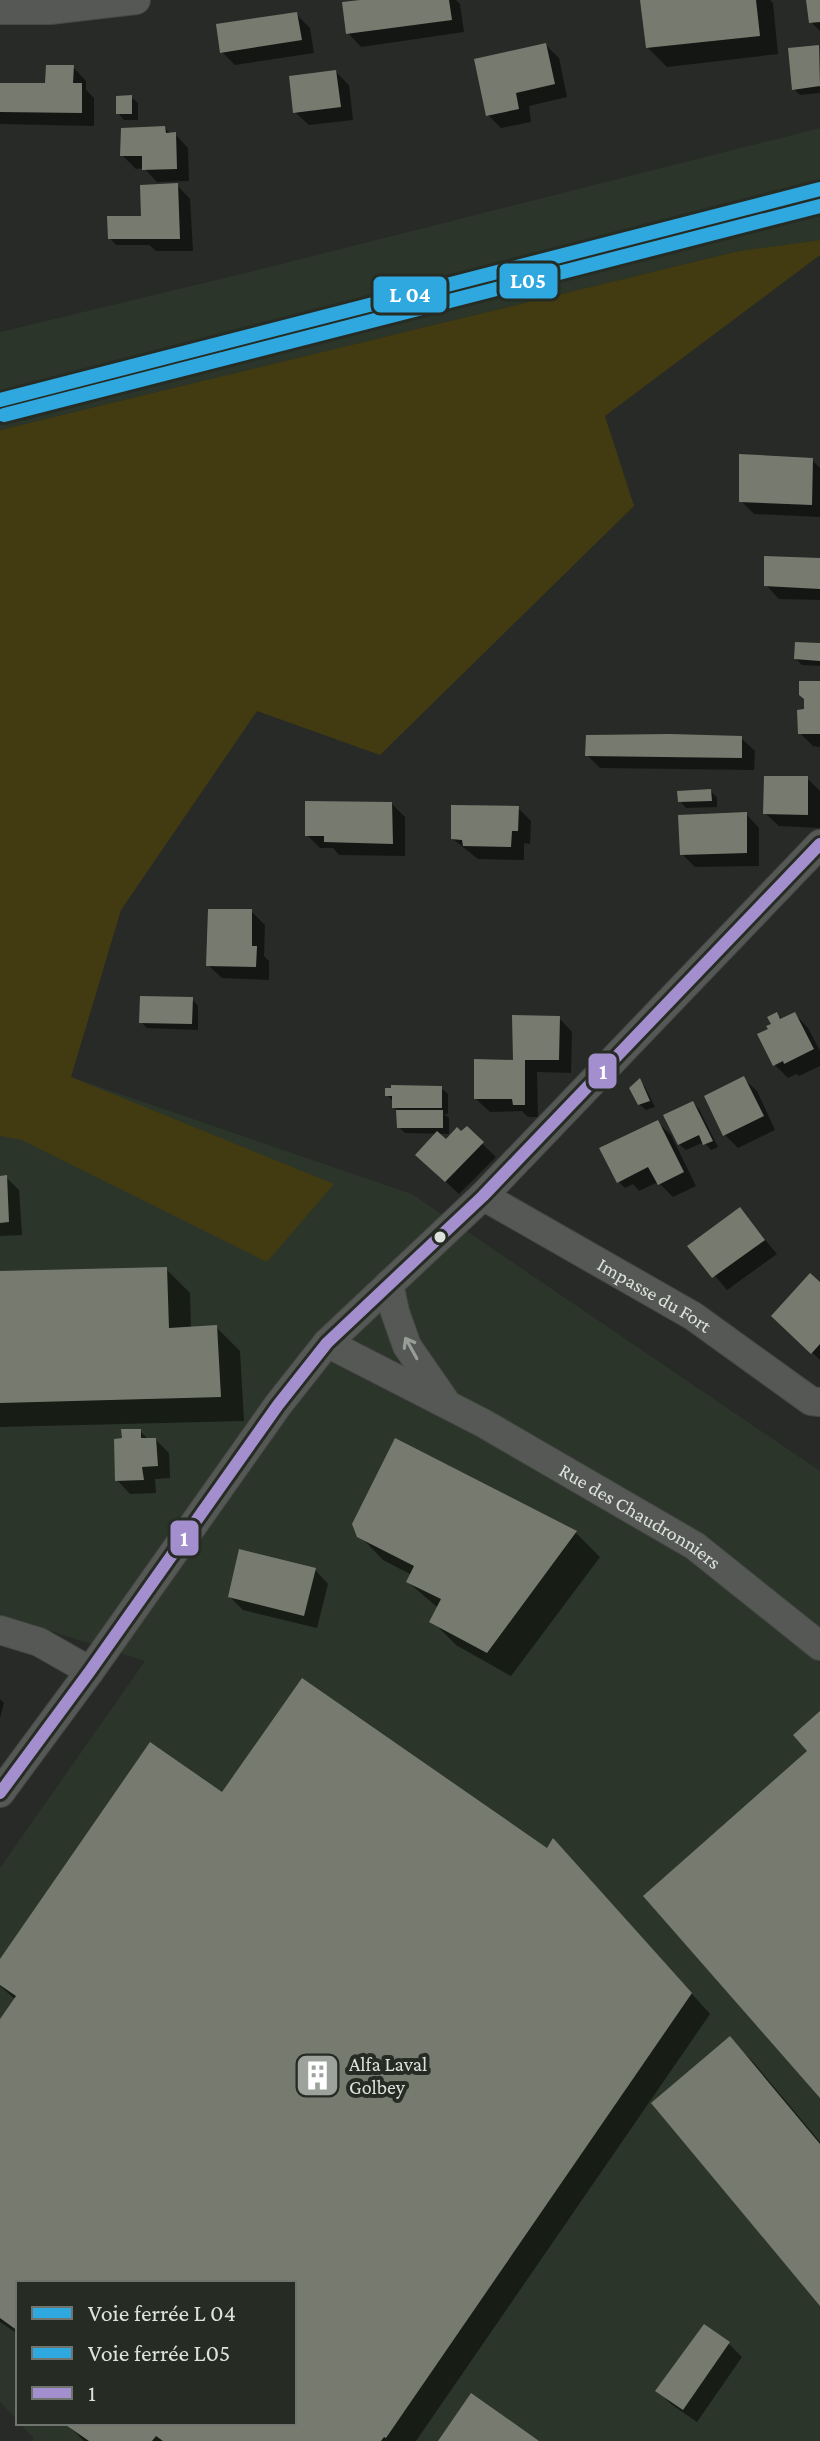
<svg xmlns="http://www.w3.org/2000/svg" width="820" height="2441" viewBox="0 0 820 2441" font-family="'Crimson Pro',serif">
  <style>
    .built { fill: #2b3529 }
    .green { fill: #423b11 }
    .shadow { fill: #0007 }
    .building { fill: #777b6f }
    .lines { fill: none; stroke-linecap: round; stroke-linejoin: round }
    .street-casing { stroke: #454845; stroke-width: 30 }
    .street { stroke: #555855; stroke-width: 28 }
    .bus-1-casing { stroke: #262c24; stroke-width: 18 }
    .bus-1 { stroke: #a38fcd; stroke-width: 12 }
    .rail-1-casing { stroke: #262c24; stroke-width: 20 }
    .rail-2-casing { stroke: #262c24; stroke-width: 20 }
    .rail-1 { stroke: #2ea8de; stroke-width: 14 }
    .rail-2 { stroke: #2ea8de; stroke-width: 14 }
    .oneway { stroke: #999d98 }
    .bus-dot { fill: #dde2dc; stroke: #262c24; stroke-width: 3 }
    .labels { text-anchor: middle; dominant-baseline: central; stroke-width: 8; stroke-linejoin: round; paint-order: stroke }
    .street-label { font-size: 20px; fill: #dde2dc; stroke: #262c24 }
    .poi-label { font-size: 20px; fill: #dde2dc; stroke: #262c24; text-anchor: start }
    .line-badge { stroke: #262c24; stroke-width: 3 }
    .badge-label { font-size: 22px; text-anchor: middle; font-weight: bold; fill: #fff }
  </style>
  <rect width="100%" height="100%" fill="#272a26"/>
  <path class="built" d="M820,128V240L739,251L0,430V332L241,274Z
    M0,1053L412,1194L820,1471V2441H32L34,2438L19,2423H294V2283H18V2421L0,2402V1868L145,1661L0,1615Z"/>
  <path class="green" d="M820,240V255L605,416L634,506L380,755L257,711L121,910L71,1077L334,1184L267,1262L22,1140L0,1136V430L739,251Z"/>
  <path class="shadow" d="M376,0H456L460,4L464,32L361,47L348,33Z
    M642,0H770L773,3L778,54L667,67L648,48Z
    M808,0H820V31L811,22Z
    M297,15L310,28L314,53L235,65L222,52Z
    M546,45L559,58L567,97L529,106L531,122L501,128L488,115Z
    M818,48L820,93L800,95L794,89Z
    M73,67L86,81V90L94,98V126L0,124V85H47Z
    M336,72L349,85L353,120L309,125L295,112Z
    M131,97L138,103V120H124L118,113Z
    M165,128L171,134H175L188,148L189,181L157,182L144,168L136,169L122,155Z
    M177,185L190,199L193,251H156L149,245H116L110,238L143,218Z
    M812,460L820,468V517L754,514L741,501Z
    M820,560V600L779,599L766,585Z
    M820,645V666L802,665L796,659Z
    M820,683V747L813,746L800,733L806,711Z
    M741,738L755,751L754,770L600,768L587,755Z
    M807,778L820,791V828L779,826L765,813Z
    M711,791L717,798V807L686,808L680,801Z
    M392,804L405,817V856L339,855L333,848H320L307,835Z
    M518,808L531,821L530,844L524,843V860L478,859L453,839Z
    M746,814L759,828V866L695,867L682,854Z
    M251,911L265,925L264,956L269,961V980L222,978L208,965Z
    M192,999L198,1006V1030L147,1028L141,1022Z
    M776,1014L783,1020L795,1014L808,1028L820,1051V1066L799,1076L796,1074L788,1078L775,1065Z
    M559,1018L572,1032L571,1073L537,1072L538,1117H528L522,1111L490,1112L476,1099Z
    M743,1078L757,1091L775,1130L738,1148L725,1135Z
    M640,1081L645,1087L655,1107L646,1110L639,1104Z
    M441,1088L448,1094V1114H444L449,1118V1134L405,1133L399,1127L398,1112L394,1107V1102L387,1095Z
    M693,1103L699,1109L718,1147L711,1150L704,1142L686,1150L679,1144Z
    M657,1122L671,1135L696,1186L673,1197L658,1182L639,1191L633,1184L625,1188L618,1181Z
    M467,1129L496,1157L459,1194L431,1168L446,1141Z
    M6,1177L19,1190L22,1235L0,1236V1178Z
    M740,1210L777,1254L727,1290L690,1246Z
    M166,1269L190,1293L191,1329L216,1327L240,1351L244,1421L0,1427V1273Z
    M820,1285V1360L774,1316Z
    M140,1431L149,1440H156L169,1453L170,1478L155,1479L156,1493L130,1494L117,1480Z
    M396,1440L576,1533L600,1557L511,1676L456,1645L432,1621L438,1608L408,1582L412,1575L383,1560L359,1535Z
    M315,1570L328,1584L317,1628L243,1610L230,1597Z
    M0,1699L4,1703L0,1718Z
    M222,1795L547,1851L572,1860L710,2014L416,2441H84L67,2424L294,2423V2283H18V2334L0,2322V2022L16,2000L0,1986V1963Z
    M730,2039L754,2063L820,2142V2303Z
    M729,2344L742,2357L697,2422L671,2404L658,2391Z"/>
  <path class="building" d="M360,0H449L452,20L346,34L342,2Z
    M640,0H756L760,36L646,48Z
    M806,0H820V22L809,23Z
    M297,12L302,40L220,53L216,24Z
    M546,43L555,84L516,93L519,109L486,116L474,59Z
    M819,45L820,86L792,90L788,48Z
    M46,65H74L73,83H82V113L0,112V83H45Z
    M336,70L341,107L293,113L289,76Z
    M132,95V114H116V96Z
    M165,126L166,133L176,132L177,169L142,170V156H120L121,128Z
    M178,183L180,239H108L107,216H141L140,185Z
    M739,454L813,458L812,505L739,502Z
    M764,556L820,558V589L764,586Z
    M795,642L820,643V661L794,659Z
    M799,681H820V734H798L797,710L804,709V699L799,695Z
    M670,734L742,736V758L585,756L586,735Z
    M764,776H808V815L763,814Z
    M711,789L712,801L678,802L677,791Z
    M305,801L392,802L393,844L324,842V836H305Z
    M451,805L519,806L518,831H512L511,847L463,846L462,840L451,839Z
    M747,812V853L680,855L678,815Z
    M208,909H252V946H257L256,967L206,966Z
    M140,996L193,997L192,1024L139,1023Z
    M777,1012L780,1019L795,1012L814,1049L784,1064L783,1061L773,1066L757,1034L768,1029L766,1026L771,1024L767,1017Z
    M512,1015L560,1016L559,1060H525V1105H513L512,1099H474V1059L513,1060Z
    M744,1076L764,1116L723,1136L704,1096Z
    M640,1078L650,1101L638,1105L629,1088Z
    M391,1085L442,1086V1108H392V1096H385V1088H391Z
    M693,1101L713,1141L703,1145L699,1135L678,1145L663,1115Z
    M396,1110H443V1128H397Z
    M658,1120L684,1172L658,1185L648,1167L617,1183L599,1148Z
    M467,1126L484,1142L445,1182L415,1155L437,1131L446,1139L457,1127L461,1131Z
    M7,1175L9,1222L0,1223V1176Z
    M740,1207L765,1240L712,1278L687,1246Z
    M167,1267L169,1328L217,1325L221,1397L0,1403V1271Z
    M810,1273L820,1282V1344L811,1354L771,1316Z
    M121,1429H141V1438H156L158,1466L142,1467L144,1480L115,1481L114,1439L122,1438Z
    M395,1438L577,1531L487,1653L429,1622L441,1599L406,1582L414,1566L357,1537L352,1524Z
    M239,1549L316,1568L304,1616L228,1597Z
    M302,1678L547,1848L553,1838L692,1993L386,2438L384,2437L381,2441H163L156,2436L152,2441H89L63,2423H294V2283H18V2331L0,2318V2019L16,1996L0,1985V1959L150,1742L222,1792Z
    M820,1711V2098L643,1896L807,1751L793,1735Z
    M730,2036L820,2144V2306L651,2103Z
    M704,2324L730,2342L683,2410L655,2391Z
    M471,2393L539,2441H438Z"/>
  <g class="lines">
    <defs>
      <g id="street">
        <path d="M0,10H50L136,0"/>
        <path id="s1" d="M483,1196L693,1316L811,1401L820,1402"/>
        <path d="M389,1284L395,1312L407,1346L445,1401"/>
        <path id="s2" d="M327,1343L483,1423L695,1546L820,1646"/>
        <path d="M0,1630L39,1642L90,1671"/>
        <path d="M0,1793L90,1671L278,1405L327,1343L483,1196L820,844"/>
      </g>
    </defs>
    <use href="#street" class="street-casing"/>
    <use href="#street" class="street"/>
    <defs>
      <path id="bus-1" d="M0,1793L90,1671L278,1405L327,1343L483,1196L820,844"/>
    </defs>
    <use href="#bus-1" class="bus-1-casing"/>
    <use href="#bus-1" class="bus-1"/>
    <defs>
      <path id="rail-1" d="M0,400L820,189"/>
      <path id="rail-2" d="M4,415L820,206"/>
    </defs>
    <use href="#rail-1" class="rail-1-casing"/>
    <use href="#rail-2" class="rail-2-casing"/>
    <use href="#rail-1" class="rail-1"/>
    <use href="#rail-2" class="rail-2"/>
  </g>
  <defs><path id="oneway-shaft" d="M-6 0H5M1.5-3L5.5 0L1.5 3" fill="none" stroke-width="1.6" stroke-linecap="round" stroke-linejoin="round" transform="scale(2)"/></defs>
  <use class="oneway" href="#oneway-shaft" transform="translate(411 1348) rotate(-119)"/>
  <defs>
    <symbol id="building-square" viewBox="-11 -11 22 22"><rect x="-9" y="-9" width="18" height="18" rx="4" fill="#9da29c" stroke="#262c24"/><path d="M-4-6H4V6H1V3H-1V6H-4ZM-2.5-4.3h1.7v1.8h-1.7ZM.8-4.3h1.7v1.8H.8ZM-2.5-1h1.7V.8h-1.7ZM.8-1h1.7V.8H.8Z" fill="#fff"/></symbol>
  </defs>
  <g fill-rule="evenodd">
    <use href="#building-square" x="292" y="2050" width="51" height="51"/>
  </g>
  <circle class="bus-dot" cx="440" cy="1237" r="7"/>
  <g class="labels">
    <g class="street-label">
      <text stroke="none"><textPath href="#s1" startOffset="198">Impasse du Fort</textPath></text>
      <text stroke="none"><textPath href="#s2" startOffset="358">Rue des Chaudronniers</textPath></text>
    </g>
    <g class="poi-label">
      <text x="349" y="2064">Alfa Laval<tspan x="349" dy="23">Golbey</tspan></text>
    </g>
  </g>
  <g class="line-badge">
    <rect x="498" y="262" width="61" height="38" rx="8" fill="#2ea8de"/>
    <rect x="372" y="275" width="76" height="39" rx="8" fill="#2ea8de"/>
    <rect x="587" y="1052" width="31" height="38" rx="8" fill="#a38fcd"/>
    <rect x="169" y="1519" width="31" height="38" rx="8" fill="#a38fcd"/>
  </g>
  <g class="badge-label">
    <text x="528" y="288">L05</text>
    <text x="410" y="302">L 04</text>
    <text x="603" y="1079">1</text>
    <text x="184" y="1546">1</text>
  </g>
  <rect x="16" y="2281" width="280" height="144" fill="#262c24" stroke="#6f756e" stroke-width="2"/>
  <rect x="32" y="2307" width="40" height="12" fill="#2ea8de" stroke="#6f756e" stroke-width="2"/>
  <text x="88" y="2321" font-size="24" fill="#dde2dc">Voie ferrée L 04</text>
  <rect x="32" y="2347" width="40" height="12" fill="#2ea8de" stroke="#6f756e" stroke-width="2"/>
  <text x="88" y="2361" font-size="24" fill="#dde2dc">Voie ferrée L05</text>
  <rect x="32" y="2387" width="40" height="12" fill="#a38fcd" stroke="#6f756e" stroke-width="2"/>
  <text x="88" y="2401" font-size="24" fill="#dde2dc">1</text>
</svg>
